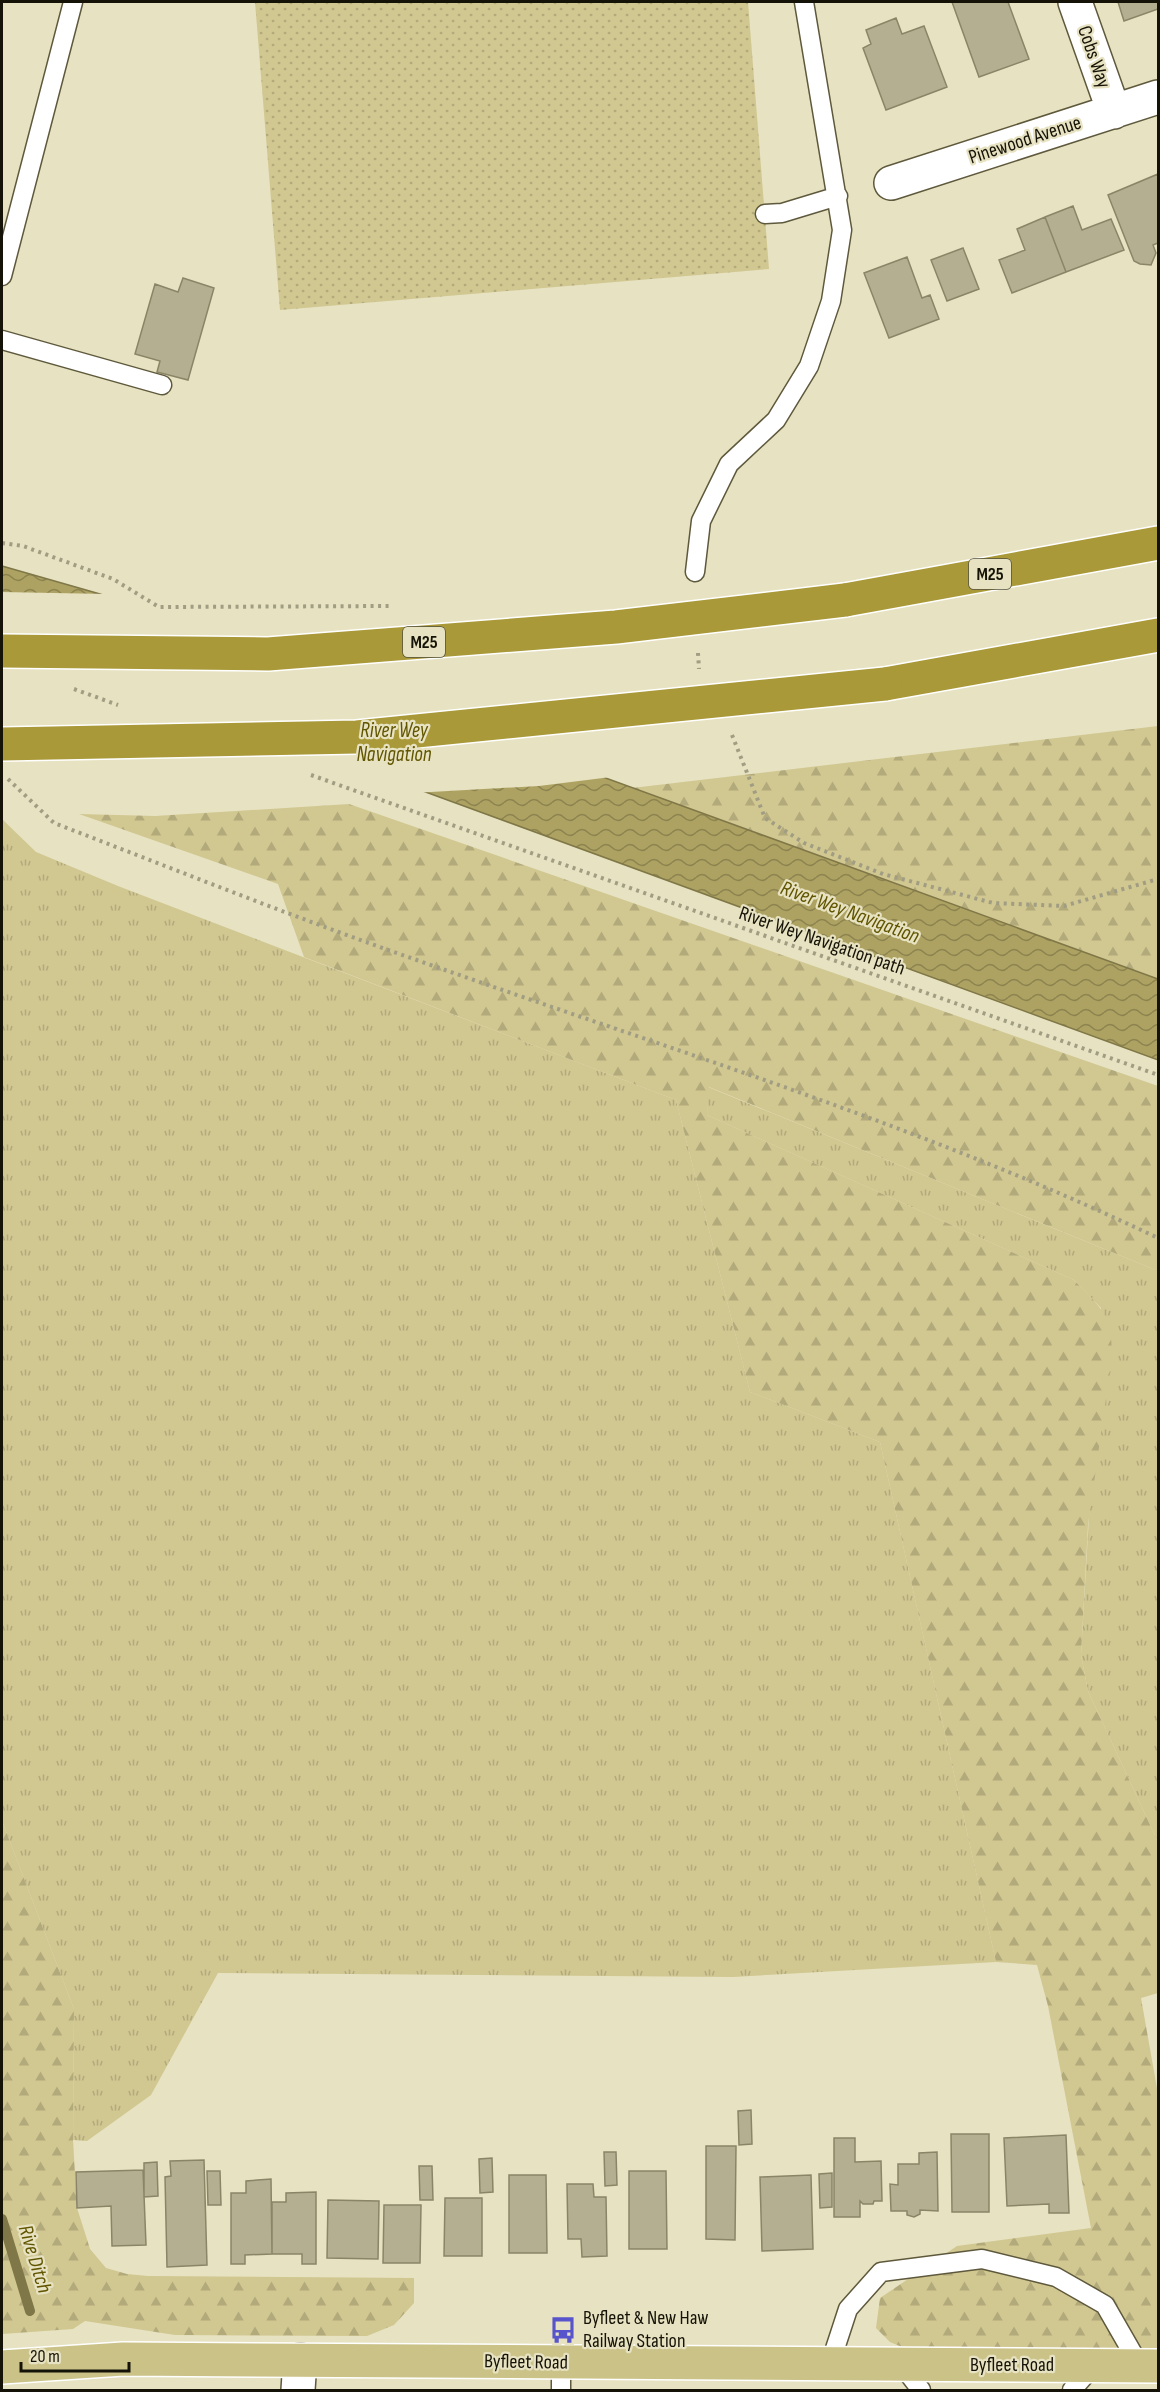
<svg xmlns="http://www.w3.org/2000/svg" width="1160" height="2392" viewBox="0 0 1160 2392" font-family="'Sofia Sans Condensed',sans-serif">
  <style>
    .grass { fill: url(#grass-tufts) }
    .forest { fill: url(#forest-firs) }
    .garden { fill: url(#garden-dots) }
    .water { fill: url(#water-waves); stroke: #7f7747; stroke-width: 1.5 }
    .pier { fill: #e7e2c1 }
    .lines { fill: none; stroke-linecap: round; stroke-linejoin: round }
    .stream { stroke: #7f7747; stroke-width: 10 }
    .building { fill: #b4af90; stroke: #8a8567; stroke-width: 1.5 }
    .lane-casing { stroke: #5e593c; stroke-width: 21 }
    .street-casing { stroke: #5e593c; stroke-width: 36 }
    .primary-casing { stroke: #fff; stroke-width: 36 }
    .highway-casing { stroke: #fff; stroke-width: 36 }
    .path { stroke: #a19d83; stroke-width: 4; stroke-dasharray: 3 4.5; stroke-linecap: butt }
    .lane { stroke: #fff; stroke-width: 18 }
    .street { stroke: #fff; stroke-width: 33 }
    .primary { stroke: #cbc288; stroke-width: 33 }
    .highway { stroke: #a99938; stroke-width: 33 }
    .highway-bridge-casing { stroke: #fff; stroke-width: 36; stroke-linecap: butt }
    .highway-bridge { stroke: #a99938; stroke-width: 33 }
    .labels { text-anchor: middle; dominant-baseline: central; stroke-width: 4.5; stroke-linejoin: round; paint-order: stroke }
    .shield { fill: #e7e2c1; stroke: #54513f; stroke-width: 1.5 }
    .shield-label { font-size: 18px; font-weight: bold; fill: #151307 }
    .street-label { font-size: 20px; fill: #151307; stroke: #e7e2c1 }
    .poi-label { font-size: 20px; fill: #151307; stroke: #e7e2c1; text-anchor: start }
    .water-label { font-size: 21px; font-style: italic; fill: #615501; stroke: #e7e2c1 }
  </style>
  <defs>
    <pattern id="grass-tufts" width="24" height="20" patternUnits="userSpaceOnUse" patternTransform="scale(1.5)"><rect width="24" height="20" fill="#d1c791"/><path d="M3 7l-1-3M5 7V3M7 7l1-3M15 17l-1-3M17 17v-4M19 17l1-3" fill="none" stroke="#b3aa7c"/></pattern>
    <pattern id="forest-firs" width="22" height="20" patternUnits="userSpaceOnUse" patternTransform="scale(1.5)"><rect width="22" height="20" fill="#d1c791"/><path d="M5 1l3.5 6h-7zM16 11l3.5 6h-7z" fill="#b3aa7c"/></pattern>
    <pattern id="garden-dots" width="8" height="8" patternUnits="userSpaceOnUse" patternTransform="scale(1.5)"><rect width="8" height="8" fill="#d1c791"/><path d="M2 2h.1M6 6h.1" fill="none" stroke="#b3aa7c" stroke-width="1.8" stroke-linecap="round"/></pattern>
    <pattern id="water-waves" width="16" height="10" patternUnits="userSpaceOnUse" patternTransform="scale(1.5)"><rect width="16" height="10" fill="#ada262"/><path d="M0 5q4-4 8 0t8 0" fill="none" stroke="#8c834f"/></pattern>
  </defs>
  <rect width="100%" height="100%" fill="#e7e2c1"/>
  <path class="grass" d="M2,819L36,852L118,886L676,1100L750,1392L880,1442L996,1962L733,1977L218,1973L151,2095L87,2141L73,2140L74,2009L2,1821Z
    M708,1087L1158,1271V1842L1088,1691L1081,1655L1101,1308L1074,1280L707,1115Z"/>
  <path class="forest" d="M1158,726V979L632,788Z
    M349,804L1158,1086V1271L709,1087L707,1115L1074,1280C1101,1308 1112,1314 1112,1356L1088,1525L1081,1655L1088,1691L1158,1842V1993L1141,1998L1158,2094V2348L909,2350L890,2342L876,2328L880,2298L957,2246L1091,2228L1048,2006L1037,1965L996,1962L880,1442L750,1392L676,1100L304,957L278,884L79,814L155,816Z
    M2,1821L74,2009L73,2140L77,2208L85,2233L90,2249L106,2268L127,2274L148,2276L414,2278V2303L394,2325L367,2336L175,2335L85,2321L73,2329L2,2334Z"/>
  <path class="garden" d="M255,2H748L769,269L280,310Z"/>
  <path class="water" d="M2,566L100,594L1158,979V1060L2,637Z"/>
  <path class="pier" d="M2,592L107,594L611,777L539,786L413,793L2,640Z"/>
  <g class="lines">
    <path class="stream" d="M2,2219L30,2311"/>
  </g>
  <path class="building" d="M952,2H1008L1029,59L979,77Z
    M1118,2H1158V9L1124,21Z
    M896,18L902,34L924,26L947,87L886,110L863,48L871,44L866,30Z
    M1158,174V243L1153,245L1156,253L1151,265L1140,264L1134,261L1108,195Z
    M1073,206L1082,230L1111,219L1124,250L1066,272L1045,217Z
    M1045,217L1066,272L1012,293L999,260L1025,250L1017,229Z
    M963,248L979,289L947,301L931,260Z
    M907,257L922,298L930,295L939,319L889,338L864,273Z
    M183,278L214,288L188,380L157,372L160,361L135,354L155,284L178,292Z
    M751,2110L752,2144L739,2145L738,2111Z
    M951,2134H989V2212H952Z
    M1066,2135L1069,2213H1049V2204L1007,2206L1004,2138Z
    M834,2138H855V2162L881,2161L882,2201H874L873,2204H863L860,2201V2217H834Z
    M706,2146H736L735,2240L706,2239Z
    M604,2152H616L617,2185L605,2186Z
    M937,2152L938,2211L920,2210V2214L914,2217L907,2215V2211H891L890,2184L898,2185V2164H919V2153Z
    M492,2158L493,2192L480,2193L479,2159Z
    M204,2160L207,2265L167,2267L165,2177L171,2176L170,2161Z
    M157,2162L158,2196L144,2197V2163Z
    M419,2166H432L433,2200H420Z
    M143,2170L146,2245L112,2246L111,2206L77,2208L76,2172Z
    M207,2171H220L221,2205H208Z
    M629,2171H666L667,2249H629Z
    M832,2173V2207L820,2208L819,2174Z
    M509,2175H546L547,2253H509Z
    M811,2175L813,2249L762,2251L760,2177Z
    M271,2179L272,2254L245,2255V2264H231V2193H246V2181Z
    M567,2184H593L594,2197H606L607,2256L582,2257L581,2239H568Z
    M316,2192V2264H302V2254H272V2202H286V2193Z
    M445,2198H482V2256H444Z
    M328,2200L379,2201L378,2259L327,2258Z
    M384,2205H421L420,2263H383Z"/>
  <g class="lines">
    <defs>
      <path id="lane" d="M765,214L782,213L838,196
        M2,276L73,2
        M2,340L162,385
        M695,572L701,521L729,464L776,420L809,366L831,301L842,230L804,2
        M830,2364L848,2309L881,2272L982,2259L1056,2277L1105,2305L1140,2366
        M901,2364L921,2390
        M561,2390V2363
        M1072,2390L1093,2366"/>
      <path id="street" d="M1075,2L1114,112
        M891,183L1158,97
        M298,2390L300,2360"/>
      <path id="primary" d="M2,2367L123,2359L1158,2366"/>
      <path id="highway" d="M845,600L1158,543
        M885,684L1158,635"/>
    </defs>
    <use href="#lane" class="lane-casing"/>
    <use href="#street" class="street-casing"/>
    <use href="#primary" class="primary-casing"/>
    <use href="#highway" class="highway-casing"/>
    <path class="path" d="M2,543L23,546L113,579L159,607L392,606
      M698,653L699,669
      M74,689L118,705
      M732,735L765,818L804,843L883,874L993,903L1064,906L1158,879
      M311,775L1158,1075
      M8,779L54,823C174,869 293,917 414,959C664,1048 919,1124 1158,1238"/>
    <use href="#lane" class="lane"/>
    <use href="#street" class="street"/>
    <use href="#primary" class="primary"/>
    <use href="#highway" class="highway"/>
    <defs>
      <path id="highway-bridge" d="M2,651L268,654L616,627L845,600
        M2,744L357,737L885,684"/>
    </defs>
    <use href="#highway-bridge" class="highway-bridge-casing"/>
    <use href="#highway-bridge" class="highway-bridge"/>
  </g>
  <defs>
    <symbol id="bus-bare" viewBox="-9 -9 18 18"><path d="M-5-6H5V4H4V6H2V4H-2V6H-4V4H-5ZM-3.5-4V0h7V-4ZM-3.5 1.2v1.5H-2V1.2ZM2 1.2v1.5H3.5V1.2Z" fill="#5855cc" stroke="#e7e2c1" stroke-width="2.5" paint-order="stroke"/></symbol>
  </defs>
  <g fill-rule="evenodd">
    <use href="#bus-bare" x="544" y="2311" width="38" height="38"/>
  </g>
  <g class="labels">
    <g class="shield">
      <rect x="969" y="559" width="42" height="30" rx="4.5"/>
      <rect x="403" y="627" width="42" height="30" rx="4.5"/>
    </g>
    <g class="shield-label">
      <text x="990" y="574">M25</text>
      <text x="424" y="642">M25</text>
    </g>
    <g class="street-label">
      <text transform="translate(1094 57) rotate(71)">Cobs Way</text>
      <text transform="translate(1025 140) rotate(-18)">Pinewood Avenue</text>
      <text transform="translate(822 941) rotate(19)">River Wey Navigation path</text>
      <text transform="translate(526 2362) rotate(1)">Byfleet Road</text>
      <text x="1012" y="2365">Byfleet Road</text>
    </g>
    <g class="poi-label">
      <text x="583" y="2318">Byfleet &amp; New Haw<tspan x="583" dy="23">Railway Station</tspan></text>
    </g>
    <g class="water-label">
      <text x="394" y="730">River Wey<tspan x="394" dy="24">Navigation</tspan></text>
      <text transform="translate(850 912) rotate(20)">River Wey Navigation</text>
      <text transform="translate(35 2259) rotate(73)">Rive Ditch</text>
    </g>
  </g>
  <rect width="1160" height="2392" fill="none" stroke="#151307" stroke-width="6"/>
  <path d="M21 2362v9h108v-9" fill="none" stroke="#151307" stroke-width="3"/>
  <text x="30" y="2362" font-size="18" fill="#151307" stroke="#e7e2c1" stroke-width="4.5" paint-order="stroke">20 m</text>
</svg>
